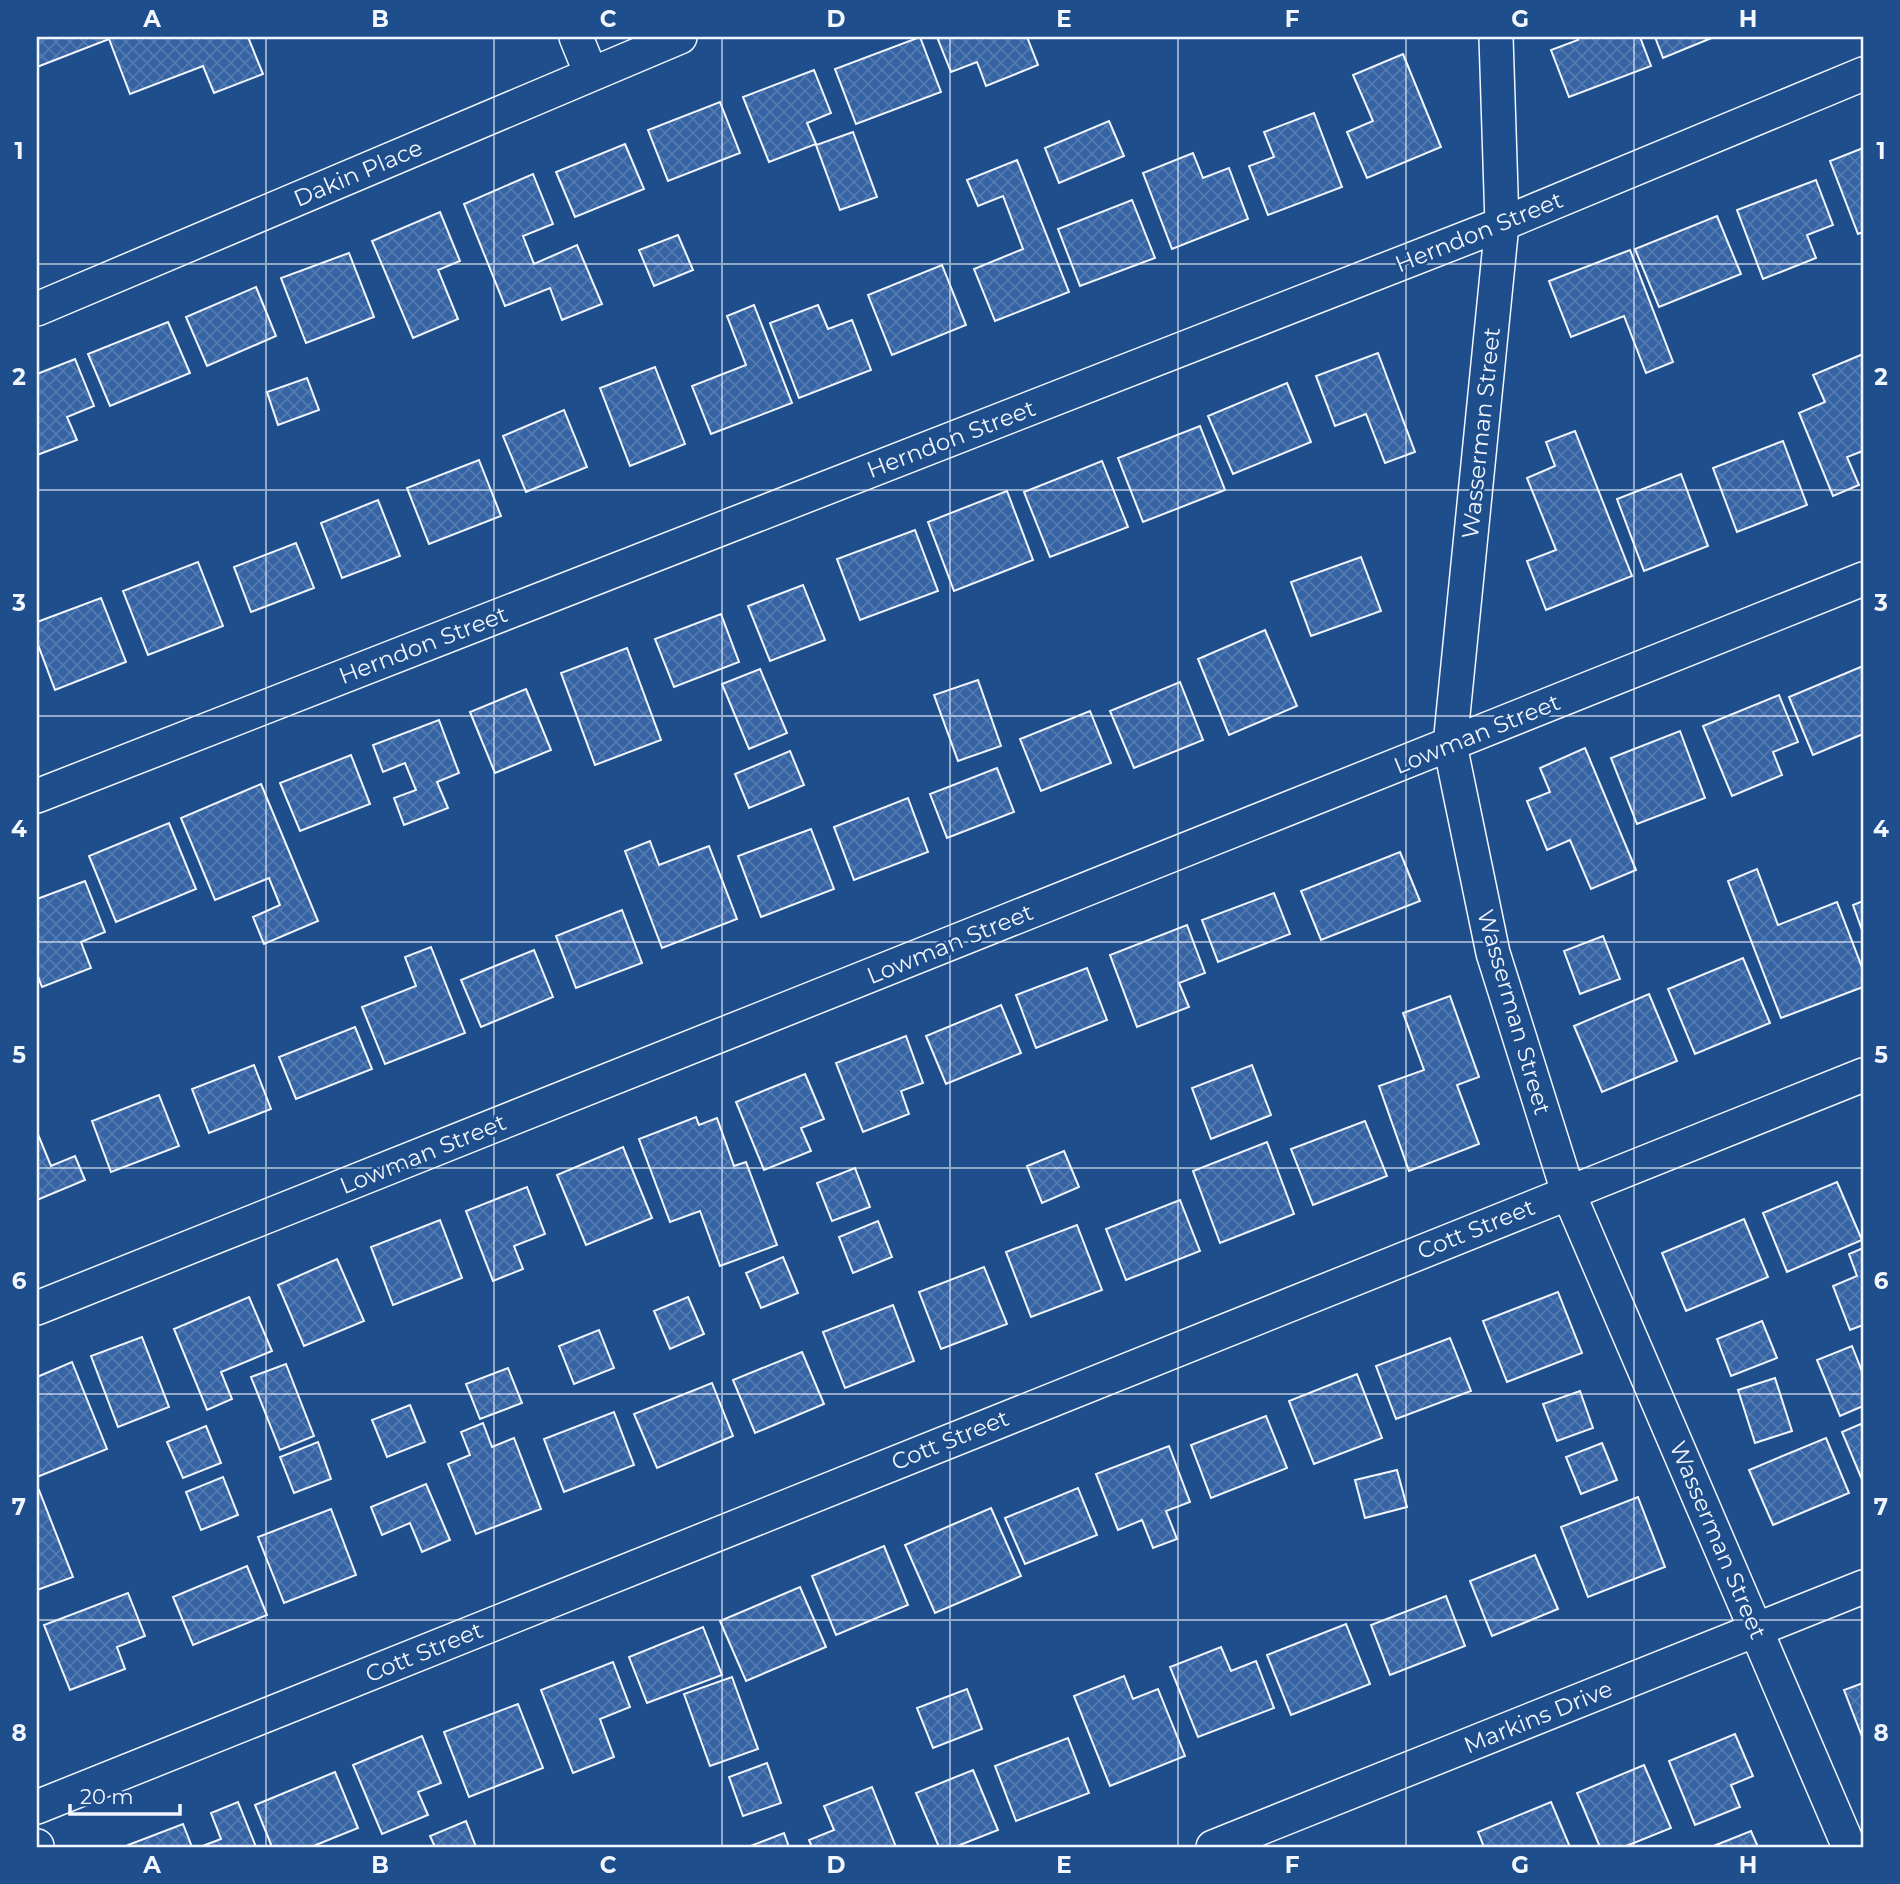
<svg xmlns="http://www.w3.org/2000/svg" width="1900" height="1884" viewBox="0 0 1900 1884" font-family="Montserrat,sans-serif">
  <style>
    .building { fill: url(#building-cross-hatch); stroke: #f2f6ff; stroke-width: 2 }
    .lines { fill: none; stroke-linecap: round; stroke-linejoin: round }
    .street-casing { stroke: #f2f6ff; stroke-width: 36 }
    .street { stroke: #1f4e8c; stroke-width: 33 }
    .grid { fill: none; stroke: #f2f6ff; stroke-width: 2; stroke-opacity: 0.55 }
    .labels { text-anchor: middle; dominant-baseline: central; stroke-width: 5; stroke-linejoin: round; paint-order: stroke }
    .street-label { font-size: 23px; fill: #f2f6ff; stroke: #1f4e8c }
    .neatline { fill: none; stroke: #f2f6ff; stroke-width: 2.5 }
    .grid-label { font-size: 23px; text-anchor: middle; font-weight: bold; fill: #f2f6ff }
  </style>
  <defs>
    <pattern id="building-cross-hatch" width="8" height="8" patternUnits="userSpaceOnUse" patternTransform="scale(1.75)"><rect width="8" height="8" fill="#3563a3"/><path d="M0 0l8 8M0 8l8-8" fill="none" stroke="#537ab1"/></pattern>
  </defs>
  <rect width="100%" height="100%" fill="#1f4e8c"/>
  <path class="building" d="M37,37H248L263,74L214,93L203,66L130,94L109,39L37,67Z
    M920,37L941,92L856,124L835,69Z
    M937,37H1027L1038,65L986,86L977,62L951,72Z
    M1577,37H1640L1651,66L1569,97L1551,50L1578,40Z
    M1655,37H1714L1663,58Z
    M1403,54L1441,147L1367,178L1347,132L1373,121L1353,75Z
    M814,70L831,113L807,123L816,144L769,162L743,97Z
    M720,102L740,153L668,181L648,130Z
    M1314,113L1342,187L1268,215L1249,166L1274,157L1264,132Z
    M1109,121L1124,156L1059,183L1045,148Z
    M853,132L877,197L840,210L816,145Z
    M625,144L644,189L575,217L556,172Z
    M1863,148V232L1858,234L1830,161Z
    M1193,153L1203,178L1229,168L1248,219L1172,249L1143,173Z
    M1017,160L1069,292L995,321L974,269L1023,249L1003,196L978,206L967,180Z
    M533,174L553,224L523,236L534,264L577,245L602,304L562,320L550,288L505,306L464,204Z
    M1816,180L1833,225L1807,235L1816,258L1763,279L1737,210Z
    M1132,200L1155,258L1080,286L1058,229Z
    M440,212L460,261L438,270L458,319L413,338L372,241Z
    M1717,216L1741,274L1659,307L1635,249Z
    M678,235L693,270L654,286L639,250Z
    M1630,250L1673,362L1646,373L1624,316L1571,337L1549,281Z
    M349,253L374,317L306,343L281,278Z
    M942,265L966,325L892,355L868,295Z
    M256,287L276,336L207,366L186,317Z
    M754,305L792,403L711,434L692,386L746,365L727,316Z
    M818,305L828,329L852,320L871,370L799,398L770,323Z
    M168,322L190,373L110,406L88,354Z
    M1378,353L1415,452L1385,463L1366,414L1335,426L1316,376Z
    M1863,354V451L1847,457L1859,485L1833,496L1799,413L1825,402L1813,375Z
    M75,359L94,406L67,417L77,440L37,455V374Z
    M655,367L685,444L630,466L600,388Z
    M307,378L319,410L278,425L267,392Z
    M1287,383L1311,442L1233,474L1208,416Z
    M564,410L587,467L526,492L503,436Z
    M1200,426L1225,490L1143,522L1118,458Z
    M1575,431L1632,576L1546,610L1527,561L1556,550L1527,478L1555,466L1546,442Z
    M1783,441L1807,505L1737,532L1713,468Z
    M479,460L501,516L429,544L407,488Z
    M1102,461L1128,527L1050,557L1024,492Z
    M1681,474L1708,546L1644,571L1617,499Z
    M1007,491L1033,560L954,591L928,522Z
    M378,500L400,556L342,578L321,523Z
    M915,530L938,591L860,620L837,559Z
    M296,543L314,588L251,612L234,567Z
    M1361,557L1381,611L1311,636L1291,582Z
    M198,562L223,626L148,655L123,591Z
    M803,585L825,640L770,661L748,606Z
    M101,598L126,662L55,690L37,642V622Z
    M721,614L739,662L674,687L655,639Z
    M1265,630L1297,706L1229,735L1198,659Z
    M627,648L661,740L595,765L561,673Z
    M1863,666V734L1813,755L1789,697Z
    M760,669L787,733L749,749L722,684Z
    M978,680L1001,746L958,761L934,695Z
    M1180,682L1203,740L1134,768L1110,711Z
    M526,689L551,750L495,773L470,712Z
    M1779,695L1798,742L1773,752L1782,775L1732,796L1703,726Z
    M1090,711L1111,763L1041,791L1020,739Z
    M439,720L459,773L437,782L448,808L404,825L394,798L416,790L405,763L383,772L373,745Z
    M1680,731L1705,798L1637,824L1611,758Z
    M1585,748L1636,870L1591,889L1570,840L1547,850L1527,801L1550,792L1540,768Z
    M790,751L804,785L749,808L735,774Z
    M351,755L370,804L300,831L280,783Z
    M997,768L1014,812L947,838L930,794Z
    M261,784L318,921L264,944L253,917L280,905L269,878L215,900L181,818Z
    M908,798L928,852L854,880L834,827Z
    M169,823L196,889L116,922L89,856Z
    M811,829L834,889L761,917L738,856Z
    M650,841L659,865L709,846L737,919L662,948L625,851Z
    M1400,852L1420,901L1321,940L1301,891Z
    M1757,869L1778,925L1837,902L1863,970V987L1781,1018L1728,881Z
    M85,881L105,932L81,942L91,968L42,987L37,974V899Z
    M1274,893L1290,934L1218,962L1202,920Z
    M1863,901V933L1853,905Z
    M622,910L642,963L576,988L556,936Z
    M1187,925L1205,973L1179,983L1189,1007L1137,1027L1110,955Z
    M1603,936L1620,979L1580,994L1564,951Z
    M431,947L465,1033L385,1064L362,1007L416,986L405,957Z
    M534,950L553,997L481,1027L461,980Z
    M1743,958L1770,1023L1695,1054L1668,989Z
    M1087,968L1107,1020L1036,1048L1016,995Z
    M1649,994L1677,1061L1602,1092L1574,1026Z
    M1450,996L1479,1077L1457,1085L1479,1144L1409,1171L1379,1086L1424,1070L1403,1013Z
    M1001,1005L1021,1053L946,1084L926,1036Z
    M355,1027L372,1069L296,1099L279,1057Z
    M906,1036L923,1083L901,1091L909,1114L863,1132L836,1063Z
    M254,1065L271,1109L209,1133L192,1089Z
    M1252,1065L1271,1115L1211,1139L1192,1088Z
    M805,1074L824,1119L801,1128L811,1151L764,1170L736,1102Z
    M159,1095L179,1146L111,1172L92,1121Z
    M696,1117L699,1125L717,1118L734,1166L746,1162L777,1245L720,1266L700,1211L670,1222L639,1139Z
    M1365,1121L1387,1176L1313,1205L1291,1149Z
    M37,1132L51,1166L75,1156L85,1180L37,1200Z
    M1267,1142L1294,1214L1220,1243L1193,1171Z
    M623,1147L652,1218L586,1245L557,1175Z
    M1064,1151L1079,1187L1042,1203L1027,1166Z
    M855,1168L870,1207L832,1221L817,1183Z
    M1837,1182L1862,1240L1787,1272L1763,1213Z
    M527,1187L545,1234L514,1246L523,1269L493,1281L466,1211Z
    M1180,1200L1200,1251L1126,1280L1106,1229Z
    M1744,1219L1768,1277L1686,1311L1662,1253Z
    M440,1220L462,1278L393,1305L371,1247Z
    M878,1221L892,1257L853,1273L839,1237Z
    M1077,1225L1102,1290L1031,1317L1006,1252Z
    M1863,1248V1325L1850,1330L1833,1286L1857,1276L1849,1254Z
    M783,1257L798,1293L761,1308L746,1273Z
    M337,1259L364,1321L304,1346L278,1285Z
    M984,1267L1007,1324L941,1349L919,1292Z
    M1558,1292L1582,1353L1507,1382L1483,1321Z
    M249,1297L272,1351L221,1372L232,1399L207,1410L174,1329Z
    M688,1297L704,1334L670,1349L654,1311Z
    M893,1305L914,1361L845,1388L823,1332Z
    M1762,1321L1777,1358L1731,1376L1717,1339Z
    M599,1330L614,1368L574,1384L559,1346Z
    M142,1337L169,1407L118,1427L91,1356Z
    M1450,1338L1471,1391L1396,1419L1376,1366Z
    M1852,1346L1863,1374V1406L1840,1416L1817,1360Z
    M802,1352L824,1404L755,1433L733,1380Z
    M72,1362L107,1449L37,1477V1377Z
    M286,1364L314,1436L280,1450L251,1377Z
    M508,1368L522,1403L480,1419L466,1384Z
    M1357,1374L1382,1438L1314,1464L1289,1401Z
    M1775,1378L1792,1431L1755,1443L1738,1390Z
    M712,1383L733,1436L657,1468L634,1414Z
    M1580,1391L1593,1428L1557,1441L1543,1404Z
    M410,1405L425,1442L387,1457L372,1420Z
    M614,1412L634,1465L564,1492L544,1439Z
    M1266,1416L1287,1468L1211,1498L1191,1445Z
    M483,1423L492,1447L514,1438L541,1509L476,1534L448,1464L470,1455L461,1432Z
    M1863,1423V1482L1842,1432Z
    M206,1426L221,1463L183,1478L167,1442Z
    M1826,1438L1849,1493L1773,1525L1749,1470Z
    M318,1442L331,1479L294,1493L280,1457Z
    M1602,1443L1617,1480L1581,1494L1566,1457Z
    M1169,1446L1190,1502L1166,1511L1177,1539L1153,1548L1142,1520L1118,1530L1096,1474Z
    M1397,1470L1407,1507L1365,1518L1355,1480Z
    M223,1477L238,1515L201,1530L186,1492Z
    M426,1484L450,1540L422,1552L410,1523L382,1535L371,1507Z
    M1078,1488L1097,1535L1025,1564L1005,1518Z
    M39,1490L73,1577L37,1590V1491Z
    M1638,1497L1665,1567L1588,1597L1561,1527Z
    M991,1508L1021,1576L935,1613L905,1545Z
    M331,1509L356,1575L284,1603L258,1537Z
    M884,1546L908,1605L836,1635L812,1576Z
    M1535,1555L1558,1609L1492,1636L1470,1581Z
    M247,1566L267,1615L193,1645L173,1597Z
    M800,1587L826,1647L746,1681L720,1621Z
    M128,1593L145,1636L117,1647L125,1669L70,1690L44,1625Z
    M1446,1596L1465,1646L1390,1675L1371,1625Z
    M1346,1624L1370,1684L1291,1715L1267,1655Z
    M703,1627L722,1675L647,1703L629,1657Z
    M1221,1647L1231,1671L1256,1661L1274,1708L1198,1737L1170,1667Z
    M613,1662L630,1707L600,1719L614,1757L573,1773L541,1690Z
    M1124,1676L1133,1699L1158,1689L1185,1756L1110,1786L1074,1696Z
    M732,1677L758,1749L710,1766L684,1694Z
    M1863,1683V1739L1844,1690Z
    M967,1689L982,1729L933,1748L917,1708Z
    M518,1704L543,1768L469,1797L444,1732Z
    M1735,1734L1753,1776L1731,1785L1740,1807L1695,1825L1669,1761Z
    M422,1736L441,1783L418,1792L428,1815L382,1834L353,1765Z
    M1068,1738L1089,1793L1016,1821L995,1766Z
    M767,1763L781,1803L743,1816L729,1777Z
    M1644,1765L1671,1828L1624,1847H1600L1577,1793Z
    M973,1770L998,1830L955,1847H939L916,1793Z
    M335,1772L358,1828L311,1847H272L255,1805Z
    M872,1787L896,1847H812L809,1840L834,1830L824,1806Z
    M238,1802L256,1847H200L221,1839L211,1813Z
    M1551,1802L1570,1847H1484L1478,1832Z
    M466,1821L476,1847H435L430,1836Z
    M183,1824L192,1847H129L128,1845Z
    M1751,1831L1758,1847H1711Z
    M784,1833L789,1847H748Z"/>
  <g class="lines">
    <defs>
      <path id="street" d="M576,37L591,74
        M1496,37L1502,224L1450,745L1493,953L1568,1192L1849,1847
        M37,309L680,37
        M37,796L1502,224L1863,74
        M37,1308L1863,579
        M37,1807L1863,1075
        M37,1846V1847
        M1213,1847L1863,1587"/>
    </defs>
    <use href="#street" class="street-casing"/>
    <use href="#street" class="street"/>
  </g>
  <path class="grid" d="M266,37V1847M494,37V1847M722,37V1847M950,37V1847M1178,37V1847M1406,37V1847M1634,37V1847M37,264H1863M37,490H1863M37,716H1863M37,942H1863M37,1168H1863M37,1394H1863M37,1620H1863"/>
  <g class="labels">
    <g class="street-label">
      <text transform="translate(358 173) rotate(-23)">Dakin Place</text>
      <text transform="translate(1479 232) rotate(-22)">Herndon Street</text>
      <text transform="translate(1481 433) rotate(-84)">Wasserman Street</text>
      <text transform="translate(951 439) rotate(-21)">Herndon Street</text>
      <text transform="translate(423 645) rotate(-21)">Herndon Street</text>
      <text transform="translate(1477 734) rotate(-22)">Lowman Street</text>
      <text transform="translate(950 944) rotate(-22)">Lowman Street</text>
      <text transform="translate(1514 1012) rotate(74)">Wasserman Street</text>
      <text transform="translate(423 1154) rotate(-22)">Lowman Street</text>
      <text transform="translate(1476 1229) rotate(-22)">Cott Street</text>
      <text transform="translate(950 1440) rotate(-22)">Cott Street</text>
      <text transform="translate(1718 1540) rotate(67)">Wasserman Street</text>
      <text transform="translate(424 1652) rotate(-22)">Cott Street</text>
      <text transform="translate(1538 1717) rotate(-22)">Markins Drive</text>
    </g>
  </g>
  <rect width="1900" height="1884" fill="none" stroke="#1f4e8c" stroke-width="77"/>
  <path d="M70 1804v10h110v-10" fill="none" stroke="#f2f6ff" stroke-width="3.5"/>
  <text x="80" y="1804" font-size="21" fill="#f2f6ff" stroke="#1f4e8c" stroke-width="5" paint-order="stroke">20 m</text>
  <rect x="38" y="38" width="1824" height="1808" class="neatline"/>
  <g class="grid-label">
    <text x="152" y="27">A</text>
    <text x="380" y="27">B</text>
    <text x="608" y="27">C</text>
    <text x="836" y="27">D</text>
    <text x="1064" y="27">E</text>
    <text x="1292" y="27">F</text>
    <text x="1520" y="27">G</text>
    <text x="1748" y="27">H</text>
    <text x="19" y="159">1</text>
    <text x="1881" y="159">1</text>
    <text x="19" y="385">2</text>
    <text x="1881" y="385">2</text>
    <text x="19" y="611">3</text>
    <text x="1881" y="611">3</text>
    <text x="19" y="837">4</text>
    <text x="1881" y="837">4</text>
    <text x="19" y="1063">5</text>
    <text x="1881" y="1063">5</text>
    <text x="19" y="1289">6</text>
    <text x="1881" y="1289">6</text>
    <text x="19" y="1515">7</text>
    <text x="1881" y="1515">7</text>
    <text x="19" y="1741">8</text>
    <text x="1881" y="1741">8</text>
    <text x="152" y="1873">A</text>
    <text x="380" y="1873">B</text>
    <text x="608" y="1873">C</text>
    <text x="836" y="1873">D</text>
    <text x="1064" y="1873">E</text>
    <text x="1292" y="1873">F</text>
    <text x="1520" y="1873">G</text>
    <text x="1748" y="1873">H</text>
  </g>
</svg>
